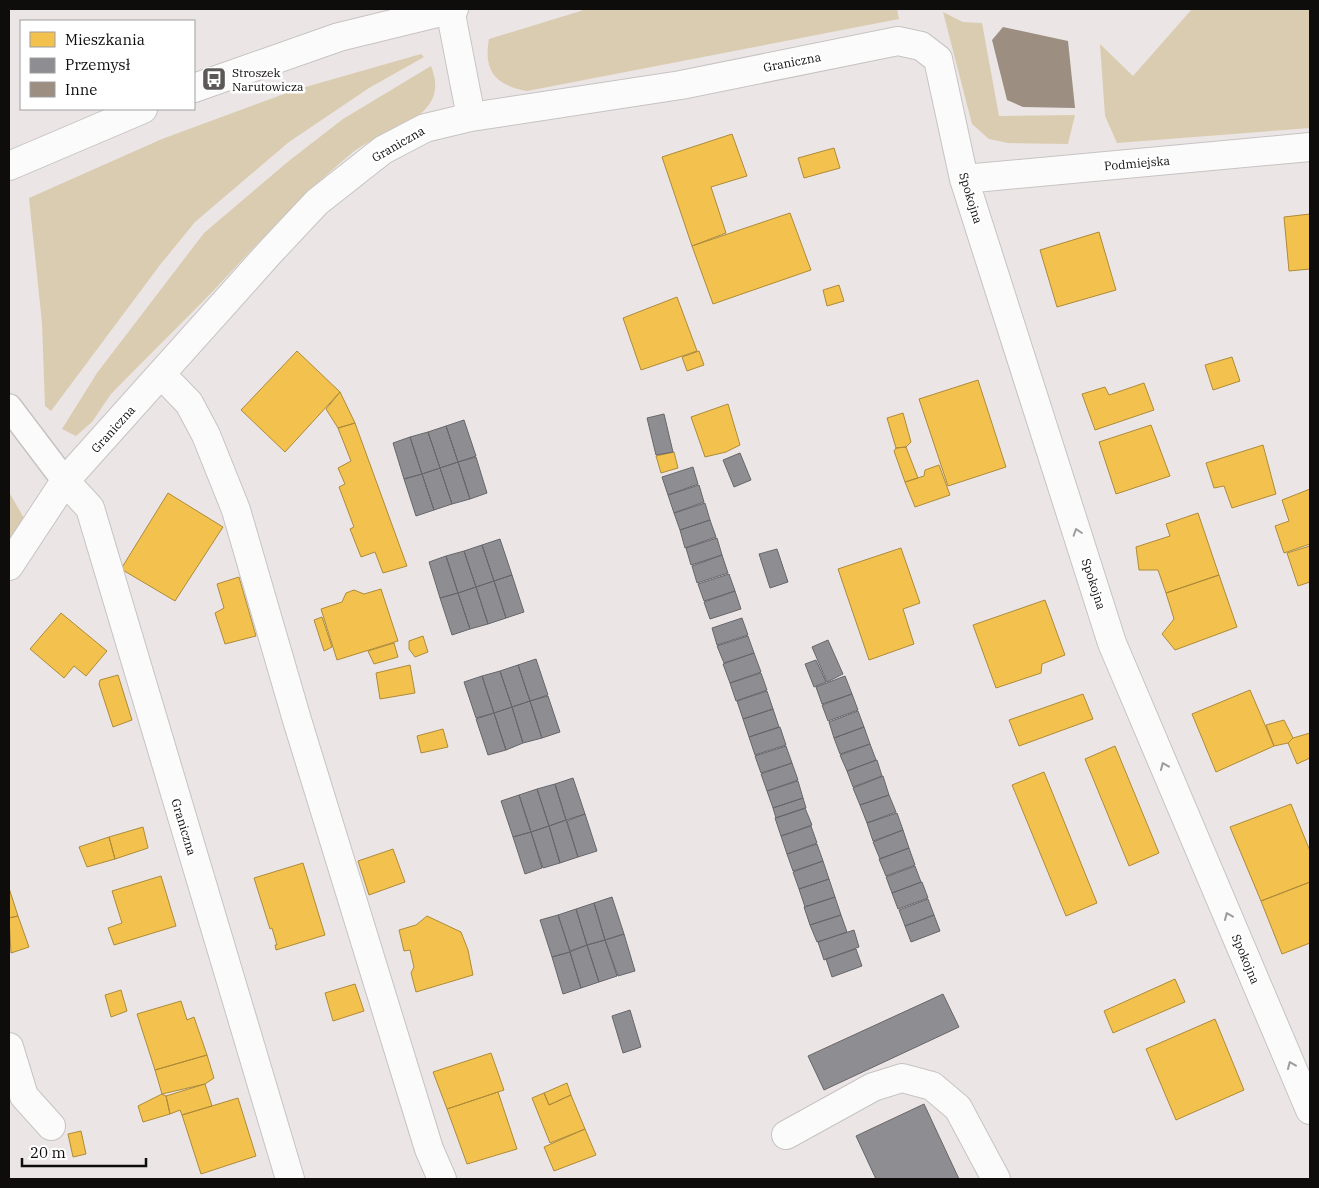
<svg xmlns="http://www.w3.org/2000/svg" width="1319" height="1188" viewBox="0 0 1319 1188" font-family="'IBM Plex Serif',serif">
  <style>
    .green { fill: #daccb0 }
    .homes { fill: #f2c14e; stroke: #ae8b3a }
    .industry { fill: #8d8d92; stroke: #67666a }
    .building { fill: #9c8e80 }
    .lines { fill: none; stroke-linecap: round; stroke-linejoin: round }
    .service-casing { stroke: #c7c3c3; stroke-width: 28 }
    .minor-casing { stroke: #c7c3c3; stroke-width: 30 }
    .tertiary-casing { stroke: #c7c3c3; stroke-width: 30 }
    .service { stroke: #fcfbfb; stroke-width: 25 }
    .minor { stroke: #fcfbfb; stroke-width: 28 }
    .tertiary { stroke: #fcfbfb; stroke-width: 28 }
    .oneway { stroke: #9d9b9b }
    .labels { text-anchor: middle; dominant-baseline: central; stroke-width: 5; stroke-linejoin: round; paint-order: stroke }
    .street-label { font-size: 12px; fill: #0f0c0c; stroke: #fff }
    .poi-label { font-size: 12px; fill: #0f0c0c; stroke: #fff; text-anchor: start }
  </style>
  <rect width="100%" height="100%" fill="#ebe6e5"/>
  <path class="green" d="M587,9H897L899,19L527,91C496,85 483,72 489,39Z
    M1192,9H1310V128L1117,143L1105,116L1100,44L1133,76Z
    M943,12L963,22L982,23L999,116L1075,115L1068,144L1008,143L989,139L972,124Z
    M421,54L424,57L369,88L289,142L195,222L160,265L51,411L45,406L42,323L29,198L162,139L295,90Z
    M431,66C453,120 384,127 352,153C302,194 259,242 215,289C181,324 145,359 111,394L92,422L76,436L62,429L97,373L204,233L290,160L343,119Z
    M9,492L25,520L9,544Z"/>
  <path class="homes" d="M732,134L747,176L711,187L726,233L692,246L662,157Z
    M834,148L840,168L804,178L798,158Z
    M790,213L811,270L713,304L692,246Z
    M1310,214V269L1289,271L1284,217Z
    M1099,232L1116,290L1057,307L1040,250Z
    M839,285L844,301L827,306L823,290Z
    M677,297L697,351L641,370L623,318Z
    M297,351L340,392L285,452L241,410Z
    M699,351L704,365L687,371L682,357Z
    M1232,357L1240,381L1213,390L1205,365Z
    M978,380L1006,467L948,486L919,399Z
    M1144,383L1154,410L1095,430L1082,394L1105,387L1109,395Z
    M340,392L355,423L338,428L326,409Z
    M728,404L740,445L726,452L705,457L691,417Z
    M903,413L911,442L906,447L896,448L887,418Z
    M355,423L407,566L383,573L375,552L361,557L350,529L354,527L339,487L345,484L338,468L351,461L338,428Z
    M1151,425L1170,476L1116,494L1099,442Z
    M1263,445L1276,494L1232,508L1224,486L1214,488L1206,463Z
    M906,447L918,478L905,482L894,451L896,448Z
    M674,452L678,468L661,473L656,456Z
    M939,465L950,495L915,507L905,482L924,476L925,470Z
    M1310,489V544L1284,553L1275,526L1289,521L1282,500Z
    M168,493L223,527L175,601L121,569Z
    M1198,513L1219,575L1166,593L1158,570H1139L1136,547L1170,536L1166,524Z
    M1310,546V582L1298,586L1287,553Z
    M901,548L920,603L903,609L914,644L869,660L838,569Z
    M1219,575L1237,627L1175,650L1162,634L1174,619L1166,593Z
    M239,577L256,636L225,644L215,613L224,608L217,584Z
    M381,589L398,641L337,660L321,609L342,602L346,593L354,590L364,594Z
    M1045,600L1065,655L1042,664L1041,673L996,688L973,625Z
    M61,613L107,651L86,676L74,666L64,678L30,649Z
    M322,617L332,647L324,651L314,620Z
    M423,636L428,652L415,657L409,649V641Z
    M394,643L398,657L374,664L368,651Z
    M410,665L415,693L380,699L376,673Z
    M118,675L132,720L113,727L99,684L100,680Z
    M1250,690L1274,746L1216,772L1192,714Z
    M1083,694L1093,719L1019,746L1009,720Z
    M1284,720L1293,738L1288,743L1274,746L1266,725Z
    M443,729L448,747L421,753L417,736Z
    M1310,733V758L1297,764L1288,743L1293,738Z
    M1115,746L1159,853L1129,866L1085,759Z
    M1044,772L1097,903L1066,916L1012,785Z
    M1291,804L1310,851V882L1261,901L1230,827Z
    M143,827L148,848L115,859L109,837Z
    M109,837L115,859L87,867L79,847Z
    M393,849L405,882L369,895L358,861Z
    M303,863L325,935L276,950L275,945H277L272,928L270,929L254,878Z
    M161,876L176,926L114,945L108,928L122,923L112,891Z
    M1310,882V943L1282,954L1261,901Z
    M9,888L18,916L9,918Z
    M18,916L29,947L11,953L9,918Z
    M427,916L461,932L468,950L473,975L416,992L411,973L414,967L410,950L404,951L399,930L416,925Z
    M1175,979L1185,1002L1113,1033L1104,1011Z
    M355,984L364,1011L333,1021L325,993Z
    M121,990L127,1011L111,1017L105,995Z
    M181,1001L187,1020L194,1017L207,1055L155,1070L137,1014Z
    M1215,1019L1244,1090L1176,1120L1146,1049Z
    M491,1053L504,1090L447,1109L433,1072Z
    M207,1055L214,1078L205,1084L162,1094L155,1070Z
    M567,1083L571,1095L549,1105L544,1093Z
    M205,1084L212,1106L182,1115L180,1110L170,1114L166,1096Z
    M498,1092L517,1149L467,1164L447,1109Z
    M544,1093L549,1105L571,1095L585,1129L550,1143L532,1098Z
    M162,1094L166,1096L170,1114L143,1122L138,1106Z
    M238,1098L256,1156L201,1174L182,1115Z
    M585,1129L596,1155L554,1171L544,1147Z
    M81,1131L86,1154L73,1157L68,1134Z"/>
  <path class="industry" d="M664,414L673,452L656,455L647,418Z
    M464,420L476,456L458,462L446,426Z
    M446,426L458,462L440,468L428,432Z
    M428,432L440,468L422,474L410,437Z
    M410,437L422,474L404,479L393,443Z
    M740,453L751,480L734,487L723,460Z
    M476,457L487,493L470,499L458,462Z
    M458,462L470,499L452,504L440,468Z
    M693,467L698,484L668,495L662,477Z
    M440,468L452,504L434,510L422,474Z
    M422,474L434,510L416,516L404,479Z
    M699,485L704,502L674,513L668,495Z
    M705,503L710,520L680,530L674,513Z
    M710,520L716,537L685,548L680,530Z
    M717,538L722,555L691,565L686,548Z
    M500,539L512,575L494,581L482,545Z
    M482,545L494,581L476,587L464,551Z
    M777,549L788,582L770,588L759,554Z
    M464,551L476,587L458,593L446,556Z
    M722,555L728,573L697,583L692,566Z
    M446,556L458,593L440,598L429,562Z
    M729,574L735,591L704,601L698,584Z
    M512,575L524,612L506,618L494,581Z
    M494,581L506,618L488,624L476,587Z
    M476,587L488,624L470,629L458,593Z
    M735,591L741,609L710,619L704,602Z
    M458,593L470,629L452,635L440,598Z
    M742,618L748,635L717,645L712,628Z
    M748,636L754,653L724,663L717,646Z
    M828,640L843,674L827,682L812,647Z
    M754,653L761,672L730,683L723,664Z
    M536,659L548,695L530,701L518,665Z
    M816,660L826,682L814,687L805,664Z
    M518,665L530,701L512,707L500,671Z
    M500,671L512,707L494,713L482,676Z
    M761,673L767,690L736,701L730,683Z
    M482,676L494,713L476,718L464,682Z
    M845,676L852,694L822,704L816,687Z
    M767,691L773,709L743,719L737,701Z
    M852,694L858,710L828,721L822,705Z
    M548,696L560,732L542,738L530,701Z
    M530,701L542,738L523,743L512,707Z
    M512,707L523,743L506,750L494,713Z
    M773,709L779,727L749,737L743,719Z
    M858,711L864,727L834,738L829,722Z
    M494,713L506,750L488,755L476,719Z
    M780,727L786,745L755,755L749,737Z
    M864,727L870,744L840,754L834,738Z
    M870,744L876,760L847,771L840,755Z
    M786,746L792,763L761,773L755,756Z
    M877,760L882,776L853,787L847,771Z
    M792,763L798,780L767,791L761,774Z
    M883,776L889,795L860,805L853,788Z
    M573,778L585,814L566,820L555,784Z
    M798,781L803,798L773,808L767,791Z
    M555,784L566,820L549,826L537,789Z
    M537,789L549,826L531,832L519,795Z
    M519,795L531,832L513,837L501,801Z
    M889,795L896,812L867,823L860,805Z
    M803,798L806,808L776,818L773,808Z
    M805,808L812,825L781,836L775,818Z
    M897,813L903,830L873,841L867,823Z
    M585,814L597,851L578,857L567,821Z
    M566,820L578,857L560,863L549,826Z
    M549,826L560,863L543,868L531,832Z
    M811,826L817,843L787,854L781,836Z
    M903,830L909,848L880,859L873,842Z
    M531,832L542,868L525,874L513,837Z
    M817,844L823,861L793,871L787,854Z
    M909,848L915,865L886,876L879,859Z
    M823,861L829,879L799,889L793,872Z
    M915,866L921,882L892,893L886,877Z
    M829,879L835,897L805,907L799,889Z
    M922,882L928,898L898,909L892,893Z
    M612,897L624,934L605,940L594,903Z
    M835,897L841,915L810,925L804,907Z
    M928,899L934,915L905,926L899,910Z
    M594,903L605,940L587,945L576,909Z
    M576,909L587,945L570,951L558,915Z
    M558,915L570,952L552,957L540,920Z
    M841,915L847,932L817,942L810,925Z
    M934,915L940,931L911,942L905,926Z
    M854,930L859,947L824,960L818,942Z
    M624,934L635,971L618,976L605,940Z
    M605,940L617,976L599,982L587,945Z
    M587,945L599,982L581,988L570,952Z
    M856,949L862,966L832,977L826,959Z
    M570,952L581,988L563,994L552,957Z
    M943,994L959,1027L824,1090L808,1056Z
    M630,1010L641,1047L623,1053L612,1016Z
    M924,1104L959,1179H876L856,1136Z"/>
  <path class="building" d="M1003,27L1068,41L1075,108L1023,107L1007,100L992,40Z"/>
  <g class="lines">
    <defs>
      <path id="service" d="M9,407L65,481"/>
      <path id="minor" d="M450,9L471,117
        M964,179L1310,147
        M162,375L189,403L206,435L236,510L297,720L429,1149L442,1179
        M65,481L90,508L290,1179
        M9,566L65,481L271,251L317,202L383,150L425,128L471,117L681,85L898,41L921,46L938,59L964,179L1112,643L1310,1110
        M9,1047L24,1096L51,1126
        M786,1135L873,1087L902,1078L932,1086L958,1108L996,1179"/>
      <path id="tertiary" d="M194,88L339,37L454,9
        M9,166L143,109"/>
    </defs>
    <use href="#service" class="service-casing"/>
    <use href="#minor" class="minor-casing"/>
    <use href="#tertiary" class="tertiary-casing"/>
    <use href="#service" class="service"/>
    <use href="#minor" class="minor"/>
    <use href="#tertiary" class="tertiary"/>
  </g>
  <defs><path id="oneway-chevron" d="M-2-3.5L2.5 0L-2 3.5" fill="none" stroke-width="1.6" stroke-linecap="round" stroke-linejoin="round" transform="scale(1.25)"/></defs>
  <g class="oneway">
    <use href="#oneway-chevron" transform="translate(1077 532) rotate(-108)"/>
    <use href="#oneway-chevron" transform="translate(1164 766) rotate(-113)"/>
    <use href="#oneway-chevron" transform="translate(1228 916) rotate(-113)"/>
    <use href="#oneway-chevron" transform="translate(1291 1065) rotate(-113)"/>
  </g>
  <defs>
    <symbol id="bus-square" viewBox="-11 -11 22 22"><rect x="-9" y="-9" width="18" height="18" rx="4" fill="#5c5858" stroke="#fff"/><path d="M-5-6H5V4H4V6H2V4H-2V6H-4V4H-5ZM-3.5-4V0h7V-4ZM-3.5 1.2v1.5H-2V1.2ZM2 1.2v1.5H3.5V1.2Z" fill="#fff"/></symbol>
  </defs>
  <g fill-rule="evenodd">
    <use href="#bus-square" x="200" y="65" width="28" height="28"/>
  </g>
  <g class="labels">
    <g class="street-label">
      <text transform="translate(792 62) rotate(-11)">Graniczna</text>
      <text transform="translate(398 144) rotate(-30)">Graniczna</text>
      <text transform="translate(1137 163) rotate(-5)">Podmiejska</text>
      <text transform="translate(971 198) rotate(73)">Spokojna</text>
      <text transform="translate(113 429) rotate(-48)">Graniczna</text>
      <text transform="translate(1094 584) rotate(72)">Spokojna</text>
      <text transform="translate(184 827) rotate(73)">Graniczna</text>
      <text transform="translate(1246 959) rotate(67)">Spokojna</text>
    </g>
    <g class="poi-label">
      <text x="232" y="72">Stroszek<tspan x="232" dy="14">Narutowicza</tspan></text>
    </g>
  </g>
  <rect width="1319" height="1188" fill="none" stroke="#0f0c0c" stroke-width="20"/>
  <rect x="20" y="20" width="175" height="90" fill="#ffffff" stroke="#9f9e9e"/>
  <rect x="30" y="32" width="25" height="15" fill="#f2c14e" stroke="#9f9e9e"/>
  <text x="65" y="45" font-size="15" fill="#0f0c0c">Mieszkania</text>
  <rect x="30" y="58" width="25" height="15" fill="#8d8d92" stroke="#9f9e9e"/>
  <text x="65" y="70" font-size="15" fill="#0f0c0c">Przemysł</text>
  <rect x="30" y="82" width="25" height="15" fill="#9c8e80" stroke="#9f9e9e"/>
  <text x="65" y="95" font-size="15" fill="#0f0c0c">Inne</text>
  <path d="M22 1158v8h124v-8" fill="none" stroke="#0f0c0c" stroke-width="2.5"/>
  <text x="30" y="1158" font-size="15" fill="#0f0c0c" stroke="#ffffff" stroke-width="4" paint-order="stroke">20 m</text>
</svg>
